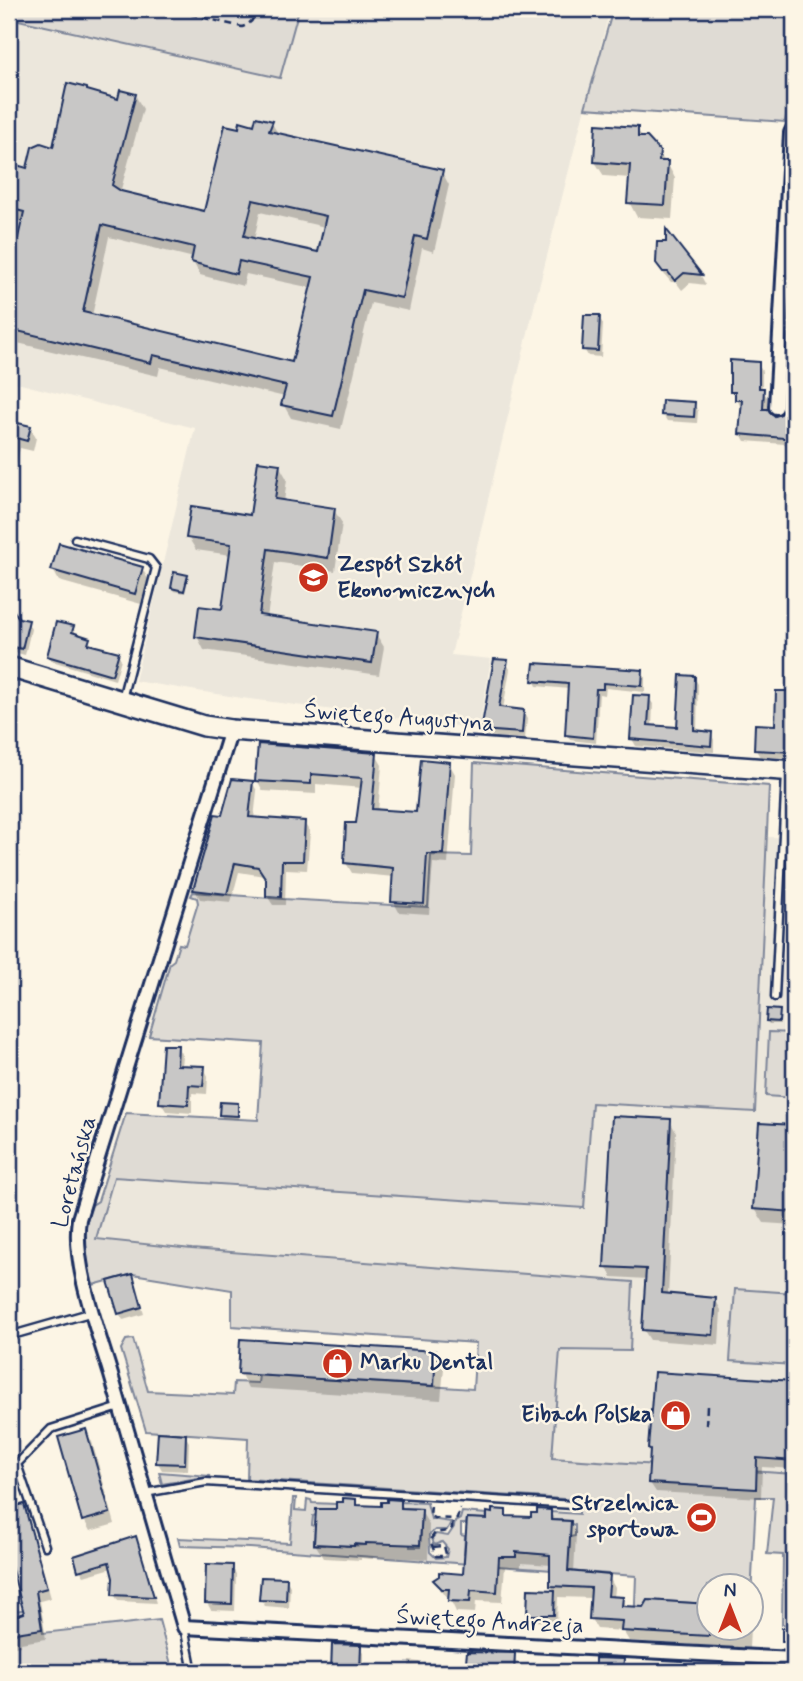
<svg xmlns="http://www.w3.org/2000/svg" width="803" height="1681" viewBox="0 0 803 1681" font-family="Mynerve,sans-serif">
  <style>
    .built { fill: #ece7dc }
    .green { fill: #dfdbd4; stroke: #7d8599; stroke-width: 2 }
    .shadow { fill: #0003; fill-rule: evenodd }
    .building { fill: #c8c7c6; stroke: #1b2f5e; stroke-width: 2; fill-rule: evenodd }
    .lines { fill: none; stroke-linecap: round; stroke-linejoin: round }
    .lane-casing { stroke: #1b2f5e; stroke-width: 11 }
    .street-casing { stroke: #1b2f5e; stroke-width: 18 }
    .secondary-casing { stroke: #1b2f5e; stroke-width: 24 }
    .path { stroke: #1b2f5e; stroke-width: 2.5; stroke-dasharray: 7 5; stroke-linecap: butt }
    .lane { stroke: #fcf5e5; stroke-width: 6 }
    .street { stroke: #fcf5e5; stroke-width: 12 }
    .secondary { stroke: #fcf5e5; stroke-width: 19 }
    .labels { text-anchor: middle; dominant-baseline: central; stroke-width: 5; stroke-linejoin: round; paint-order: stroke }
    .poi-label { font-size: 23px; font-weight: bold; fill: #1b2f5e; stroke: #fcf5e5; text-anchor: start }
    .street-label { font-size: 23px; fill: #1b2f5e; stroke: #fcf5e5 }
  </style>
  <rect width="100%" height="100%" fill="#fcf5e5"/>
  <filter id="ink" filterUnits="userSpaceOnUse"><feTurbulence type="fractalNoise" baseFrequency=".0143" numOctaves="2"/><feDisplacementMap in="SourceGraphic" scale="14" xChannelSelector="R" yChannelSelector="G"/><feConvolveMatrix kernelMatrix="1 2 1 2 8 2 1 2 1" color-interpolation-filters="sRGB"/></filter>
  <g filter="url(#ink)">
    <path class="built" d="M299,9H610L535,303L451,655L491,659L479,729L242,698L135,681L195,428L9,381V18L279,78Z
      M767,837L794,838V1293L735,1289L731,1361L794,1365V1474L552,1458L560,1350L633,1282L96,1240L113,1177L584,1208L592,1103L754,1112Z
      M761,1662L794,1664V1672H761Z"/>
    <path class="green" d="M9,9H299L280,78L9,18Z
      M613,9H794V109H787L785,122L585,108Z
      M474,763L769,786L755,1112L592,1103L584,1208L114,1177L96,1239L192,1249L633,1282L630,1351L560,1350L552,1458L794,1474V1625L782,1624L783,1555L767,1554L773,1497H756L751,1598L750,1586H708V1604L648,1600L634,1631L636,1576L250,1548L180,1546L178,1538L290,1543L293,1498H296L295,1510L306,1511L307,1499L311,1500L312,1503L336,1504V1509H316V1515L313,1516L312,1525L315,1526L314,1545H324V1542L339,1545V1543L346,1546L365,1545L366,1540L410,1542V1547H420L422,1509L401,1508V1502L427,1503L431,1519L451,1522L447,1530H435L429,1535L430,1552L436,1558L446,1557L448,1549L442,1542L434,1545L432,1538L436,1534L448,1536L454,1527L455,1522L460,1519L462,1512L487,1514L486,1519L467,1518L466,1524H461V1535L465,1536L464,1554L516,1552L569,1556L570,1537L575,1536V1525L571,1524V1521L551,1520V1512L579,1514V1500L247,1479L248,1438L146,1431L121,1349L126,1340L133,1339L148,1391L233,1395L234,1382L258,1383L259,1375L473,1389L476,1343L232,1326V1290L133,1274L93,1285L84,1247L83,1234L92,1205L98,1201L126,1113L258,1120L263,1043L149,1036L170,963L174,960L179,944L185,945L198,903L197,898L191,896L193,892L283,899L428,907L431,855L471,856Z
      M769,1032L794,1033V1098L766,1096Z
      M735,1289L794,1293V1365L730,1361Z
      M159,1472L210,1476L162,1484Z
      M39,1607L43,1633L159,1620L173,1672H9V1612Z"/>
    <path class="shadow" d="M88,92L119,101L135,95L143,109L120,193L205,214L240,130L271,122L279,135L442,172L449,185L434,252L422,248L409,311L371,303L341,429L291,418L283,404L285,397L160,367L158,376L9,341V284L23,222L9,219V165L28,170L55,149ZM260,212L325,227L320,254L254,240ZM109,237L194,258L193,262L200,275L243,286L246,274L312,288L293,364L92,316Z
      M637,129L643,139L667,163L675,178L672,219L637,217L629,202L630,178L604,176L595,162Z
      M668,234L701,276L706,285L690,283L682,290L676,282H671L664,274L658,262L667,244Z
      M599,317L603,324L601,357L588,356L584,349Z
      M758,364L762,371V390L767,397V411L771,416L780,417L785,412L794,413V450L788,449L785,444L745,441L741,434L744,407H741L732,391Z
      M694,404L698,411L697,423L667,421L663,415Z
      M9,423L30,427L36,438L33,451L20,448L9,495Z
      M279,465L287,479L284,502L334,510L342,523L335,571L275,562L267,618L376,634L384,647L379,675L204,650L197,636L223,611L231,555L196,550L188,537L252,517Z
      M142,568L148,579L141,604L59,581L53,570Z
      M186,577L188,580L185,593L174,591L172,588Z
      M9,612L14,614L18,619L27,622L31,629L25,655L9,651Z
      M73,628L76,633L88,640L92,645L118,654L121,659L115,680L52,661L49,656Z
      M506,662L510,669L503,709L523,712L527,719L525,739L487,736L483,729Z
      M642,672L645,677V692L606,688L605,695L599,694L596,743L570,740L567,734L569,689L537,686L534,680Z
      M694,677L698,684L697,732L711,733L714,740V752L636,746L632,739L649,698L653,704L652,727L678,729Z
      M790,686H794V758L760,757L756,750L776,727L789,693Z
      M376,755L382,765L378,811L418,814L449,763L455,774L448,864L433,863L429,914L399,912L393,901L394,877L352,873L346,863L358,824L362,788L316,784V794L263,791L257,780Z
      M252,782L257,791L254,819L304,823L310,832L307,870L286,869L285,905H273L267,896L268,880L264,876L239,872L231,902L200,899L195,890L223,817Z
      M793,840H794V876L791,870Z
      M779,1011L780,1024H769L767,1021Z
      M177,1047L182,1055L181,1067L204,1068L208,1076L207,1094L192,1093V1113L166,1111L161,1103Z
      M237,1104L238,1119L222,1118L221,1115Z
      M670,1121L676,1132L668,1296L715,1299L721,1310L719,1345L650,1340L643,1329L647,1279L612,1277L606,1266Z
      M760,1125L794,1127V1225L764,1223L755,1209Z
      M132,1276L144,1314L123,1320L119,1313Z
      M435,1353L444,1368L441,1400L248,1388L240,1373Z
      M655,1374L794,1384V1469L762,1467L761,1498L656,1492L650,1483Z
      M85,1431L92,1442L115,1524L90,1531L84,1520Z
      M185,1435L189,1442L188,1471L162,1470L158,1463Z
      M355,1501L359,1507L382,1508L400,1502L405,1510L421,1511L429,1525L428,1559L373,1557V1559L361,1558V1560L324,1558L315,1544L337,1510Z
      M23,1506L28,1516L51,1598L40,1601L46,1639L21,1643V1646L9,1648V1620L19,1618L26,1614L9,1552V1510Z
      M505,1512L508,1518L533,1519L550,1512L556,1522H570L576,1533L574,1574L609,1577L615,1588L614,1598L622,1599L627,1608L708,1628H750L749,1648L629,1641L623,1631L597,1629L591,1619L592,1598L558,1597L557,1622L533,1621L529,1614L555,1591L551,1586L552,1565L521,1563V1567H505L502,1602L476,1601L475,1613L456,1612L450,1599L441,1591L435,1581L464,1576L488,1521Z
      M136,1538L139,1544L156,1603L118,1601L114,1594L115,1578L112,1568L84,1576L80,1570Z
      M232,1567L236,1574L235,1611L211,1610L207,1603Z
      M286,1579L290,1586L289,1608L265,1606L261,1599Z
      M784,1629L794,1630V1645L785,1644Z
      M334,1646L360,1647L364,1654L363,1672H333Z
      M514,1655L516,1660V1672H409V1661L419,1662L422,1666L467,1670Z
      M597,1659L623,1661L627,1672H596Z
      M720,1666L794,1670V1672H719Z"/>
    <path class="building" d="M67,83L87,88V90L118,99L120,90L136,94L112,185L121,191L204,211L225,125L239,128L240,121L254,125L256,117L273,121L269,131L443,170L427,239L415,236L402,298L363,290L333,416L281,405L286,386L153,355L151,363L9,329V276L24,212L9,208V163L27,168L32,147L41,143L53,147ZM253,200L326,216L318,252L244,236ZM102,225L194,247L191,262L236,274L239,261L313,277L292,362L83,312Z
      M596,124L638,127V137H647L660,151L659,161H668L665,205L627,203L630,165L594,162Z
      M666,229L702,275L684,273L675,281L668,272H663L656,263L657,242H666Z
      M584,315H600L598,351L582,350Z
      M730,360L759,362V388H764L763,409H768L775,416L781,414L784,410L794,411V439L739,434L742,400H735V392H730Z
      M662,400L695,402L694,417L661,415Z
      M9,421L31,426L27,441L9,436Z
      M258,461L280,464L275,499L335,508L328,558L268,549L259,615L377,632L372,663L195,637L199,606L222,609L231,544L186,538L191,506L250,515Z
      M59,543L143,567L135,594L51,570Z
      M174,572L188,575L184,591L171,588Z
      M9,604L19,618L29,620L22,649L9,646Z
      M56,622L74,626L72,632L90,638L88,644L119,652L112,675L47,656Z
      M494,659L508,660L499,707L524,710L522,733L481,730Z
      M534,663L643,670L642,686L603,683V689H596L593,738L565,735L568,684L532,681Z
      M680,675L695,676L694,730L712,732L711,746L630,739L633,695L650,696L648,725L677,727Z
      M776,691H794V752L754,750L755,724L775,725Z
      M258,744L377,753L372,809L416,812L421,759L450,762L443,854H427L424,904L391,902L393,868L344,863L346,823H356L362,778L311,774V784L255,781Z
      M232,779L253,781L249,817L305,821L303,861H282L281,897L266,896V879L258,867L235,863L227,894L193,890L215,814L222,815Z
      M767,1009L780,1010L779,1022L766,1021Z
      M163,1045H178L177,1065L205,1066L203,1086L189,1085L188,1105L159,1103Z
      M220,1102L238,1103V1116L219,1115Z
      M612,1116L671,1119L662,1293L716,1298L713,1335L642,1330L646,1269L604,1267Z
      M759,1123L794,1125V1212L753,1209Z
      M133,1274L142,1307L118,1314L108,1281Z
      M240,1339L436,1351L434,1386L238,1374Z
      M654,1372L794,1381V1461L757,1458L756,1489L648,1483L650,1450L648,1449Z
      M86,1429L110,1513L82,1521L58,1437Z
      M158,1432L186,1434L185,1464L156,1463Z
      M343,1498L356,1499V1505L381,1506V1502H387V1499L401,1500V1508L422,1509L420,1545L366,1543V1545L354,1544V1546L314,1544L316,1509H336V1502H343Z
      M24,1504L47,1588L36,1591L42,1629L9,1634V1618L24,1613L9,1559V1508Z
      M492,1509L506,1510V1516L531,1517V1513H537V1509L551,1510V1520L571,1521L568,1571L610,1575L608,1596L623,1597L622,1606L644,1607L648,1600L709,1604V1636L621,1631L622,1621L589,1619L591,1588L550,1586V1555L516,1552V1557H499L497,1592L471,1590L470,1602L448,1601L449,1589H442L433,1580L439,1576V1572L463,1574L467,1518L487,1519V1512L492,1513Z
      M136,1536L154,1597L112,1595L113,1578L109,1562L78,1571L74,1556Z
      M206,1564L233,1565L232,1604L205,1603Z
      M261,1577L287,1578L286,1601L259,1600Z
      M528,1589L555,1590L554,1615H527Z
      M782,1628H794V1642H782Z
      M332,1644L361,1645L360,1672H331Z
      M467,1652L515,1653L514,1672H465Z
      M595,1658L624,1659L623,1672H595Z"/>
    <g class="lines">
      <defs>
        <path id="lane" d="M75,539L149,559L156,568L122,699
          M775,997L786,773
          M9,1336L93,1312
          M145,1493L206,1482L574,1505
          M45,1546L17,1464L51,1429L120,1407
          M184,1627L193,1672"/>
        <path id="street" d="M776,407L791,133L794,127
          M231,730L79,1219C72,1264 98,1331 111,1375C135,1459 160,1543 184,1627L794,1659"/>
        <path id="secondary" d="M9,667L204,726L231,730L794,771"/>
      </defs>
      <use href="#lane" class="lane-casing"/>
      <use href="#street" class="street-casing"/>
      <use href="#secondary" class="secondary-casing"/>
      <path class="path" d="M168,9L242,27C252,23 255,19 254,9
        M706,1425L707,1406
        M431,1506L430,1516L434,1518L457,1519L460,1508
        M433,1547L444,1546L446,1554L443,1556H436L430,1540L435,1533L448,1531L452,1528L453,1519"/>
      <use href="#lane" class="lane"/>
      <use href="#street" class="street"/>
      <use href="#secondary" class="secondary"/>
    </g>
  </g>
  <defs>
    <symbol id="school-disc" viewBox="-11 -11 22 22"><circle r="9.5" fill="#c8321e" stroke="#fcf5e5"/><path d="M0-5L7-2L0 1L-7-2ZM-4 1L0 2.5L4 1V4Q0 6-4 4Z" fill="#fff"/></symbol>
    <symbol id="shop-disc" viewBox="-11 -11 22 22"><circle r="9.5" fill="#c8321e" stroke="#fcf5e5"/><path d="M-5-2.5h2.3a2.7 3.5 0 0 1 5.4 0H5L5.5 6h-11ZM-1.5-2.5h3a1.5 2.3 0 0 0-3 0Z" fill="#fff"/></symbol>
    <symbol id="stadium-disc" viewBox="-11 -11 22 22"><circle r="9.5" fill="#c8321e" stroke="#fcf5e5"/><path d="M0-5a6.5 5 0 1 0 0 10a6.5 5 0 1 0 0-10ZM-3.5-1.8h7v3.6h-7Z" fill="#fff"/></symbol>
  </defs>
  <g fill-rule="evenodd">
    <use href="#school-disc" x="296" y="560" width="35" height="35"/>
    <use href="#shop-disc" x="320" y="1346" width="35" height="35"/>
    <use href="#shop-disc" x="658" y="1398" width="35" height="35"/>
    <use href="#stadium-disc" x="684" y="1500" width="35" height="35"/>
  </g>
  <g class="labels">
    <g class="poi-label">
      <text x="337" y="565">Zespół Szkół<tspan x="337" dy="26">Ekonomicznych</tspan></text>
      <text x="360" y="1363">Marku Dental</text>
      <text x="652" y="1415" text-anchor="end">Eibach Polska</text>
      <text x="678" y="1504" text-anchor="end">Strzelnica<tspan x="678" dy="26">sportowa</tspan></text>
    </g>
    <g class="street-label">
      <text transform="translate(399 718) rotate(4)">Świętego Augustyna</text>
      <text transform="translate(75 1172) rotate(-75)">Loretańska</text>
      <text transform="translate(490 1622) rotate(3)">Świętego Andrzeja</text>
    </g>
  </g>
  <rect width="803" height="1681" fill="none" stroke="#fcf5e5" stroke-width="35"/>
  <rect x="18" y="18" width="768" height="1646" fill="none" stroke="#1b2f5e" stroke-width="2.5" filter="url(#ink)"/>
  <g transform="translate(730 1607)"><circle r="33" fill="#fcf5e5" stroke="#a2a6af" stroke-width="2"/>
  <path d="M0-5L12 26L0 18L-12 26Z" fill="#c8321e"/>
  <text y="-10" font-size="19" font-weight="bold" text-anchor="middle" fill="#1b2f5e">N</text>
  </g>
</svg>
